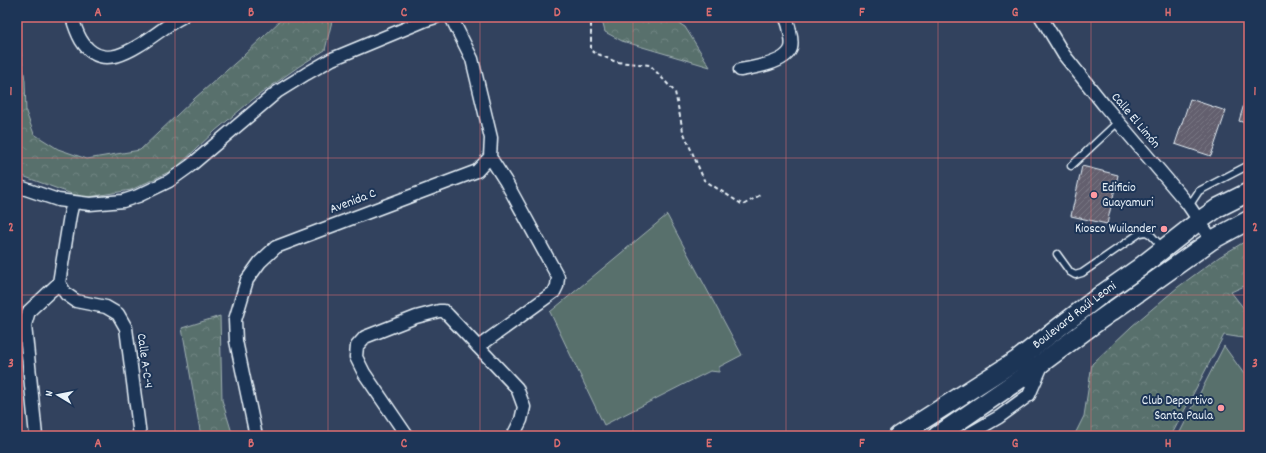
<svg xmlns="http://www.w3.org/2000/svg" width="1266" height="453" viewBox="0 0 1266 453" font-family="Dekko,sans-serif">
  <style>
    .forest { fill: url(#forest-crowns); stroke: #a0b0b2 }
    .green { fill: #58706c; stroke: #a0b0b2 }
    .building { fill: url(#building-hatch); stroke: #e8f1f8 }
    .lines { fill: none; stroke-linecap: round; stroke-linejoin: round }
    .service-casing { stroke: #e8f1f8; stroke-width: 9 }
    .minor-casing { stroke: #e8f1f8; stroke-width: 15 }
    .secondary-casing { stroke: #e8f1f8; stroke-width: 21 }
    .path { stroke: #e8f1f8; stroke-width: 2; stroke-dasharray: 4 3; stroke-linecap: butt }
    .service { stroke: #1d3557; stroke-width: 6 }
    .minor { stroke: #1d3557; stroke-width: 12 }
    .secondary { stroke: #1d3557; stroke-width: 18 }
    .grid { fill: none; stroke: #dc6e71; stroke-width: 1; stroke-opacity: 0.55 }
    .poi-dot { fill: #ff9aa2; stroke: #1d3557; stroke-width: 1.5 }
    .labels { text-anchor: middle; dominant-baseline: central; stroke-width: 4; stroke-linejoin: round; paint-order: stroke }
    .street-label { font-size: 13px; fill: #e8f1f8; stroke: #1d3557 }
    .poi-label { font-size: 13px; fill: #e8f1f8; stroke: #1d3557; text-anchor: end }
    .neatline { fill: none; stroke: #dc6e71; stroke-width: 1.5 }
    .grid-label { font-size: 13px; text-anchor: middle; font-weight: bold; fill: #dc6e71 }
  </style>
  <defs>
    <pattern id="forest-crowns" width="20" height="18" patternUnits="userSpaceOnUse"><rect width="20" height="18" fill="#58706c"/><path d="M2 6a3 3 0 1 1 6 0M12 15a3 3 0 1 1 6 0" fill="none" stroke="#708582"/></pattern>
    <pattern id="building-hatch" width="6" height="6" patternUnits="userSpaceOnUse"><rect width="6" height="6" fill="#635f6e"/><path d="M-1 1l2-2M0 6l6-6M5 7l2-2" fill="none" stroke="#797683"/></pattern>
  </defs>
  <rect width="100%" height="100%" fill="#32425e"/>
  <filter id="ink" filterUnits="userSpaceOnUse"><feTurbulence type="fractalNoise" baseFrequency=".025" numOctaves="2"/><feDisplacementMap in="SourceGraphic" scale="8" xChannelSelector="R" yChannelSelector="G"/><feConvolveMatrix kernelMatrix="1 2 1 2 8 2 1 2 1" color-interpolation-filters="sRGB"/></filter>
  <g filter="url(#ink)">
    <path class="forest" d="M284,17H333L325,50L298,67L252,100L215,131L175,169L131,190L83,198L17,174V21L25,81L26,112L34,134L58,149L87,159L140,150L195,98L242,57Z
      M601,17H669L685,27L710,67L622,41L605,32Z
      M1249,239V284L1231,292L1249,315V339L1224,335L1171,436H1074L1084,416L1092,364L1132,326L1178,287L1219,257Z
      M220,316L222,400L233,436H201L182,328Z"/>
    <path class="green" d="M667,215L742,355L719,367V372L710,371L604,425L550,312Z
      M1224,346L1249,381V436H1178Z"/>
    <path class="building" d="M1247,94L1249,95V124L1239,121Z
      M1190,99L1226,111L1211,156L1175,144Z
      M1082,166L1118,175L1107,224L1071,216Z"/>
    <g class="lines">
      <defs>
        <path id="service" d="M1071,166L1118,122
          M1189,206L1199,191L1249,165
          M1057,254L1070,272L1075,275L1082,273L1140,233L1146,232L1151,235L1162,247"/>
        <path id="minor" d="M72,17C74,24 77,33 81,40C108,84 154,30 182,17
          M1041,17L1064,55L1104,105L1187,203L1212,240
          M740,70C753,68 786,63 791,48C792,44 791,36 790,32C789,26 788,22 785,17
          M17,186L58,200L90,204L123,201L138,196L169,181L190,166L277,92L306,74L332,59L426,20L436,17
          M59,283L66,294L76,301L106,307L118,314L126,328L140,436
          M478,347L554,292L557,286L558,277L506,182L490,157
          M36,436L25,325L29,311L59,283L70,215L73,202
          M256,436L236,341L235,320L247,280L260,262L276,247L477,171L490,157L491,138L472,59L451,17
          M407,436L364,373L356,357L357,346L365,337L416,317L439,311H444L448,315L517,388L524,407L521,420L513,436
          M966,436L999,417L1029,395L1043,363"/>
        <g id="secondary">
          <path id="s1" d="M898,436L1017,360L1102,294L1139,268L1199,221L1219,207L1249,192"/>
          <path d="M937,436L1020,379L1094,324L1212,240L1249,220"/>
        </g>
      </defs>
      <use href="#service" class="service-casing"/>
      <use href="#minor" class="minor-casing"/>
      <use href="#secondary" class="secondary-casing"/>
      <path class="path" d="M589,17L591,23V51L616,62L650,65L675,92L683,131L704,180L743,205L762,194"/>
      <use href="#service" class="service"/>
      <use href="#minor" class="minor"/>
      <use href="#secondary" class="secondary"/>
    </g>
  </g>
  <path class="grid" d="M175,17V436M328,17V436M480,17V436M633,17V436M786,17V436M938,17V436M1091,17V436M17,158H1249M17,295H1249"/>
  <g class="poi-dot">
    <circle cx="1094" cy="195" r="4"/>
    <circle cx="1164" cy="229" r="4"/>
    <circle cx="1221" cy="408" r="4"/>
  </g>
  <g class="labels">
    <g class="street-label">
      <text transform="translate(1135 121) rotate(50)">Calle El Limón</text>
      <text transform="translate(353 202) rotate(-21)">Avenida C</text>
      <text stroke="none"><textPath href="#s1" startOffset="214">Boulevard Raúl Leoni</textPath></text>
      <text transform="translate(144 361) rotate(82)">Calle A-C-4</text>
    </g>
    <g class="poi-label">
      <text x="1102" y="188" text-anchor="start">Edificio<tspan x="1102" dy="15">Guayamuri</tspan></text>
      <text x="1156" y="229">Kiosco Wuilander</text>
      <text x="1213" y="401">Club Deportivo<tspan x="1213" dy="15">Santa Paula</tspan></text>
    </g>
  </g>
  <rect width="1266" height="453" fill="none" stroke="#1d3557" stroke-width="44"/>
  <g transform="translate(58 395) rotate(280)" stroke="#1d3557" stroke-width="3" paint-order="stroke">
  <path d="M0-3L7 15L0 10L-7 15Z" fill="#e8f1f8"/>
  <text y="-6" font-size="11" font-weight="bold" text-anchor="middle" fill="#e8f1f8">N</text>
  </g>
  <rect x="22" y="22" width="1222" height="409" class="neatline"/>
  <g class="grid-label">
    <text x="98" y="16">A</text>
    <text x="251" y="16">B</text>
    <text x="404" y="16">C</text>
    <text x="557" y="16">D</text>
    <text x="709" y="16">E</text>
    <text x="862" y="16">F</text>
    <text x="1015" y="16">G</text>
    <text x="1168" y="16">H</text>
    <text x="11" y="95">1</text>
    <text x="1255" y="95">1</text>
    <text x="11" y="231">2</text>
    <text x="1255" y="231">2</text>
    <text x="11" y="367">3</text>
    <text x="1255" y="367">3</text>
    <text x="98" y="447">A</text>
    <text x="251" y="447">B</text>
    <text x="404" y="447">C</text>
    <text x="557" y="447">D</text>
    <text x="709" y="447">E</text>
    <text x="862" y="447">F</text>
    <text x="1015" y="447">G</text>
    <text x="1168" y="447">H</text>
  </g>
</svg>
